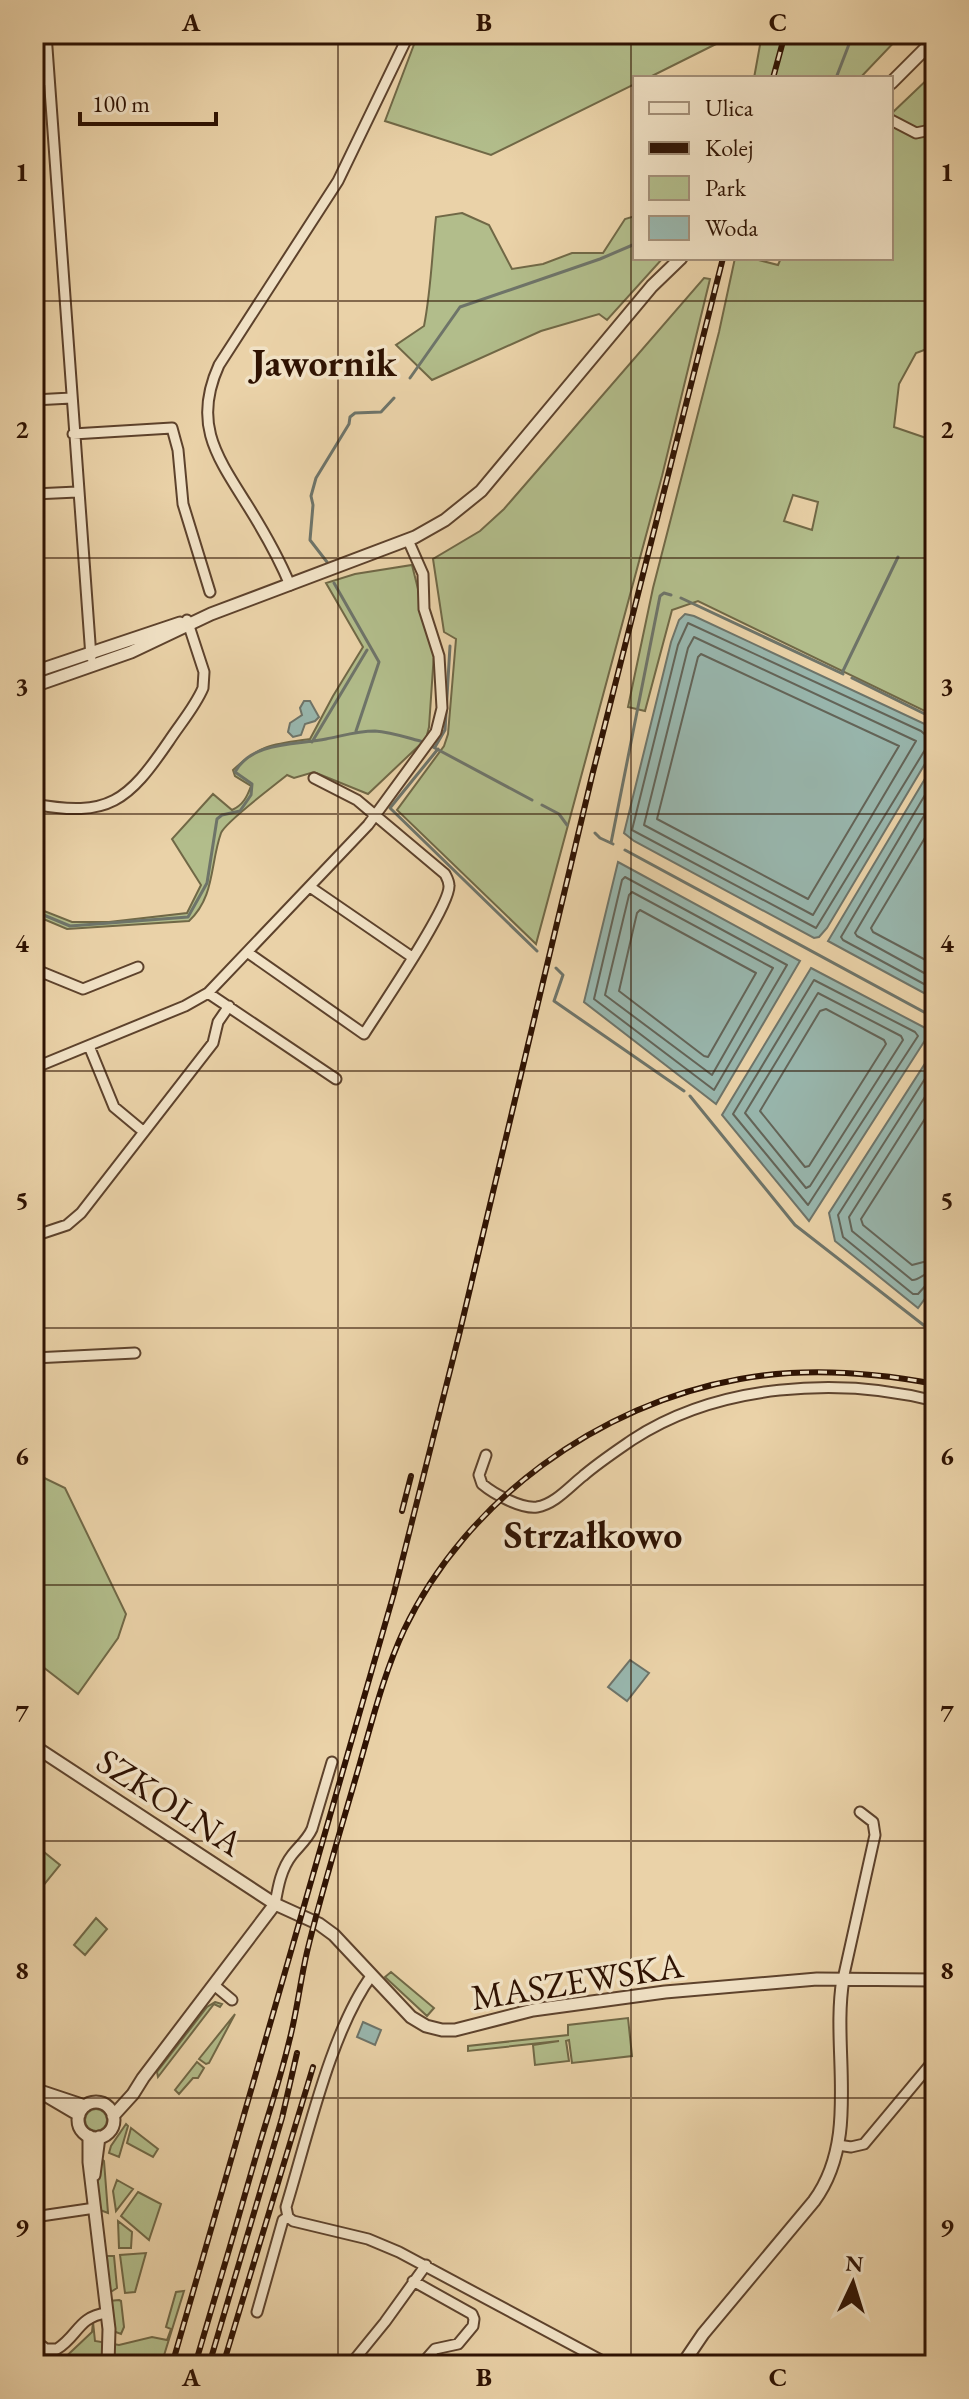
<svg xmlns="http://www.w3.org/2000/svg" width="969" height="2399" viewBox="0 0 969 2399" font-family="'EB Garamond',serif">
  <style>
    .green { fill: #b2bd8b; stroke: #706846; stroke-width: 2; fill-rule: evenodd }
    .water { fill: #98b6ad; stroke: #6e7469; stroke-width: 2 }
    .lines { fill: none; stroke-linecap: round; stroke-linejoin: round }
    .shore { stroke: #636458; stroke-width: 2 }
    .stream { stroke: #6e7469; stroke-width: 3 }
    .minor-casing { stroke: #5d422c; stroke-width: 13 }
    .tertiary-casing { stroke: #5d422c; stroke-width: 15 }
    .minor { stroke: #f1e2c6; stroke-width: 9 }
    .tertiary { stroke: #f1e2c6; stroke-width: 11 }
    .rail-casing { stroke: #2e1202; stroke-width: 6 }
    .rail { stroke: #f1e2c6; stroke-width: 3; stroke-dasharray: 9; stroke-linecap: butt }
    .grid { fill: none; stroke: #2e1202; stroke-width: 2; stroke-opacity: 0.55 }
    .labels { text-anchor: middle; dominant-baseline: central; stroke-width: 7; stroke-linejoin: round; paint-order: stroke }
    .street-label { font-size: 36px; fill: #2e1202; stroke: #f1e2c6 }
    .neighbourhood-label { font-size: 38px; font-weight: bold; fill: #2e1202; stroke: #f1e2c6 }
    .neatline { fill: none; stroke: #2e1202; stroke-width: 3 }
    .grid-label { font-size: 26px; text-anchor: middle; font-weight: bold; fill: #2e1202 }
  </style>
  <rect width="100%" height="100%" fill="#ead2a8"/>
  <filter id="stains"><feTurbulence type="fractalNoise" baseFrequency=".0025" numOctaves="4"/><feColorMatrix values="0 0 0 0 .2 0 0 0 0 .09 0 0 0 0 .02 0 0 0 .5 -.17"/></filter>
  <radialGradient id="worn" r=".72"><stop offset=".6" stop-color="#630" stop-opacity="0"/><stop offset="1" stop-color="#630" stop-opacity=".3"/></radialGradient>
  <path class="green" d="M418,34H745L718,43L648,78H635V84L491,155L385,121Z
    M762,34H900L901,35L860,78H754Z
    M935,72V346L916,353L899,384L894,427L935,441V716L698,601L672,610L645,711L628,707L653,588L719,332L735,258H751L778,265L781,258H891V114ZM793,495L818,502L812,530L784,521Z
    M462,213L489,225L512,269L543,264L572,253H603L625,219L635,216V258H663L607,320L599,314L541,331L432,380L396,345L424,326C431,291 432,254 436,217Z
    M704,278L710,279L662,476L536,944L397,810L444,746L448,734L456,639L444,632L433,559L480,531L504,509Z
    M412,565L434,653L429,727L426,739L368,794L314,772L294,778L287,775C275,785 225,822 221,833C210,864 215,897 189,921L67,929L34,915V907L72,922H109L187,913L201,885L172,839L213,794L232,810C243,805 247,797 251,786L235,776L233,770C261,744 274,744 310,739L333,696L363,647L326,583L355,574Z
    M34,1473L65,1488L126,1614L118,1638L78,1694L34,1660Z
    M34,1844L60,1865L34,1897Z
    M96,1918L107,1929L85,1955L74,1945Z
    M391,1972L434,2008L427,2016L385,1977Z
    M215,2002L222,2004L220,2007L214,2004L158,2077L157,2072L207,2007Z
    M235,2014L209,2063L206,2064L199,2059Z
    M628,2018L632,2056L572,2063L569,2040L566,2041L569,2061L535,2065L533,2045L559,2041L468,2051V2046L568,2035V2025Z
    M197,2062L204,2068L198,2078H193L179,2094L175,2090Z
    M85 2120a11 11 0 1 1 22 0a11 11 0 1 1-22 0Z
    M126,2124L128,2126L119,2157L109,2153L111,2146Z
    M131,2128L158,2149L153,2157L127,2143Z
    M99,2157L104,2161L108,2213L100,2210L97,2182Z
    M117,2180L133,2189L116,2211L113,2191Z
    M138,2192L161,2204L149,2240L121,2216Z
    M118,2221L132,2232L131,2248H119Z
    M146,2253L135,2292L125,2293L120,2255Z
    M107,2256H114L117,2288L109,2293Z
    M184,2291L161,2365H57L92,2332L93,2322L95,2341L119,2345L152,2337L167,2340L171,2329L166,2327L176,2292Z
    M119,2300L121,2301L124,2327L121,2334L113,2331L109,2301Z"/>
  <path class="water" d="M685,614L694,616L929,726L930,729L935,732V747L827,928L819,937L814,938L634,841L624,833L671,642L679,620Z
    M304,701H310L319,717L315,721L305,724L301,735L293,737L288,732L290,723L302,715L300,708Z
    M935,762V999L828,941Z
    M618,862L800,961L716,1104L584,1002Z
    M811,968L931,1031L809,1221L722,1115Z
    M935,1048V1285L918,1308L835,1241L829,1213Z
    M630,1660L649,1673L627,1701L608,1687Z
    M363,2022L381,2030L375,2045L357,2037Z"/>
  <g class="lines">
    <path class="shore" d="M688,623L921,731L931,740L816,928L632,830L678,645Z
      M694,637L916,741L813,915L644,825L688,648Z
      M701,654L899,746L808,899L657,819L698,657Z
      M935,778L841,937L843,940L935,990
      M935,797L855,933L857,936L935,979
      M935,821L871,928L873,932L935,965
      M625,877L787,965L714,1090L594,999L622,880Z
      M632,892L773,968L712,1075L605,995L629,895Z
      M640,910L756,973L708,1057L704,1056L619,991L637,913Z
      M814,980L915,1032L918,1036L808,1205L733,1114Z
      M818,993L901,1036L903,1040L810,1186L806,1188L745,1113Z
      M826,1009L884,1040L886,1044L809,1166L805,1167L760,1111L820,1011Z
      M935,1063L838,1215L843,1237L913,1294H918L927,1284L935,1282
      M935,1081L849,1217L852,1231L912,1280C919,1281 926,1271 935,1271
      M935,1103L861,1219L863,1225L912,1265L935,1259"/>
    <path class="stream" d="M836,78L853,34
      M410,378L460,307L600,259L635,244
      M327,562L310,540L313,505L311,496L316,478L349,424L350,417L355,413L381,412L394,398
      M334,583L379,662L356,731
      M681,598L843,674
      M842,673L898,557
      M852,678L935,719
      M312,742L367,650
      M433,747L532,800
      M435,747L445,730L450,646
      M438,749L390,808L537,951
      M542,805L559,814L567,825
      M595,833L600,838L613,844
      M611,843L660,596L664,593L671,595
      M625,850L935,1018
      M34,911L70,926L188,917L207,883L217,819L222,815L240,811L251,795L252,784L235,772C252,741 296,745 326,739C342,736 357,731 375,731C391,732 408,738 424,742
      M556,968L563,975L554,1001L684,1091
      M690,1096L795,1225L935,1334"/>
    <defs>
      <path id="minor" d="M46,34L91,657
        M34,81L49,80
        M891,120L916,133L935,129
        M34,400L71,398
        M73,434L172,428L178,450L183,504L210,592
        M34,494L77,492
        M290,585C278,556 263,530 246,503C215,454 193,422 219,365L338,181L409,34
        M34,804C109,818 128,801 169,741C180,724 195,707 203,688L204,672L187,620
        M310,887L412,957
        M247,952L364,1034C379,1010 450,907 449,886C449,881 447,878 445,874L357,800L314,778
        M34,969L83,989L138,967
        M208,993L336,1079
        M89,1046L114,1107L144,1132
        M34,1068L185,1006L208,993L368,825L436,732L442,708L439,656L424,609L423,574L408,540
        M34,1236L67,1225L81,1213L213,1043L218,1022L229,1006
        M34,1358L135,1353
        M486,1455L479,1475L482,1484C494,1494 521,1509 537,1507C555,1504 569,1487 583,1476C598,1463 616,1451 632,1440C717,1384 839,1376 935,1401
        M275,1904C278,1887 281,1869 292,1855C299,1846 307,1840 312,1829L332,1762
        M372,1975C331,2030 307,2139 286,2207L288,2217L293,2221L368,2239L399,2252L610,2365
        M843,1979L875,1835L873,1822L860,1812
        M214,1985L232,2000
        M838,2145L851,2147L864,2144L935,2059
        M34,2217L95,2208
        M413,2281L472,2314L474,2319L473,2326L458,2344L435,2349L421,2365
        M257,2312L283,2220L288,2217
        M34,2340L46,2349H57C78,2336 78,2317 106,2313
        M350,2365L385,2322L426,2265"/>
      <path id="tertiary" d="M891,83L935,39
        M34,672L180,623
        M34,686L131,652L211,614L415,537L445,520L481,491L652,286L681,258
        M34,1746L275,1904L319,1924L334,1935L411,2017L426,2026L442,2030H455L533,2010L665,1992L817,1979L935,1980
        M34,2089L85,2106
        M45,2095L79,2115
        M78 2120a18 18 0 1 1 36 0a18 18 0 1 1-36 0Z
        M113,2116L133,2094L143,2078L275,1904
        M89,2136V2162L109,2329L108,2365
        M94,2175L99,2137
        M682,2365L703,2334L814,2201C861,2137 831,2051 843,1979"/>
    </defs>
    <use href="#minor" class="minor-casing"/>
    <use href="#tertiary" class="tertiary-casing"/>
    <use href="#minor" class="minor"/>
    <use href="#tertiary" class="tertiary"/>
    <defs>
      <path id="rail" d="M773,78L785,34
        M402,1511L411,1476
        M172,2365L394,1593L459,1335L592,776L723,258
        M195,2365C216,2295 236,2226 256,2156C267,2118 280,2080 289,2042C297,2012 300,1982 307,1952C322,1889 342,1826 360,1763C373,1718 384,1673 404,1630C466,1500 599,1404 740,1379C805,1367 871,1372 935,1384
        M209,2365L282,2118L297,2053
        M223,2365L313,2067"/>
    </defs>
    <use href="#rail" class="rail-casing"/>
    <use href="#rail" class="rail"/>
  </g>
  <path class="grid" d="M338,34V2365M631,34V2365M34,301H935M34,558H935M34,814H935M34,1071H935M34,1328H935M34,1585H935M34,1841H935M34,2098H935"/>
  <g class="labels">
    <g class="street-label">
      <text transform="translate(170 1802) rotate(33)">SZKOLNA</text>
      <text transform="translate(577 1981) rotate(-9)">MASZEWSKA</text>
    </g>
    <g class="neighbourhood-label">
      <text x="324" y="362">Jawornik</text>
      <text x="593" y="1534">Strzałkowo</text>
    </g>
  </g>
  <rect width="969" height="2399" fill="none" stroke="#ead2a8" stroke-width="88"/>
  <rect x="633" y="76" width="260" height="184" fill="#f1e2c6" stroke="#a38f78" stroke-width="2"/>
  <rect x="649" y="102" width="40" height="12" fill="#f1e2c6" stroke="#a38f78" stroke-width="2"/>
  <text x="705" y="116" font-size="24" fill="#2e1202">Ulica</text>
  <rect x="649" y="142" width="40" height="12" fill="#2e1202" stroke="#a38f78" stroke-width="2"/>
  <text x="705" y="156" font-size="24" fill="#2e1202">Kolej</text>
  <rect x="649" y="176" width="40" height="24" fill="#b2bd8b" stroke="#a38f78" stroke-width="2"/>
  <text x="705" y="196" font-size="24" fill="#2e1202">Park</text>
  <rect x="649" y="216" width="40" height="24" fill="#98b6ad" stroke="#a38f78" stroke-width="2"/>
  <text x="705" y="236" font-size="24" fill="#2e1202">Woda</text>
  <g transform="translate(853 2283) rotate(4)" stroke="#f1e2c6" stroke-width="6" paint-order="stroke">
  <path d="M0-6L14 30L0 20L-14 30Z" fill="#2e1202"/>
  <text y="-12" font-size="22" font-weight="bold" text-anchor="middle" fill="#2e1202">N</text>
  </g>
  <path d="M80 112v12h136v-12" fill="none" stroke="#2e1202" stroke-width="4"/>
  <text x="92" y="112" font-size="24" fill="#2e1202" stroke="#f1e2c6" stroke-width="6" paint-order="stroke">100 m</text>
  <rect x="44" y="44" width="881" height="2311" class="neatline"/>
  <g class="grid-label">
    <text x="191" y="31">A</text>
    <text x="484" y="31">B</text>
    <text x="778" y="31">C</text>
    <text x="22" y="181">1</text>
    <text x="947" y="181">1</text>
    <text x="22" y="438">2</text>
    <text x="947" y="438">2</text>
    <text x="22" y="695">3</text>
    <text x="947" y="695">3</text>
    <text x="22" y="952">4</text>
    <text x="947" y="952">4</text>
    <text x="22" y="1209">5</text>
    <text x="947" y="1209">5</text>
    <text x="22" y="1465">6</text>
    <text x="947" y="1465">6</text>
    <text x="22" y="1722">7</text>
    <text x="947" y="1722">7</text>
    <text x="22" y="1979">8</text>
    <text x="947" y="1979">8</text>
    <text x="22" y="2236">9</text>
    <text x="947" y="2236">9</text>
    <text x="191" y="2386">A</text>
    <text x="484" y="2386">B</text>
    <text x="778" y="2386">C</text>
  </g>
  <rect width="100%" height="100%" filter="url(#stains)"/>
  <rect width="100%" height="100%" fill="url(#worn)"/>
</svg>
